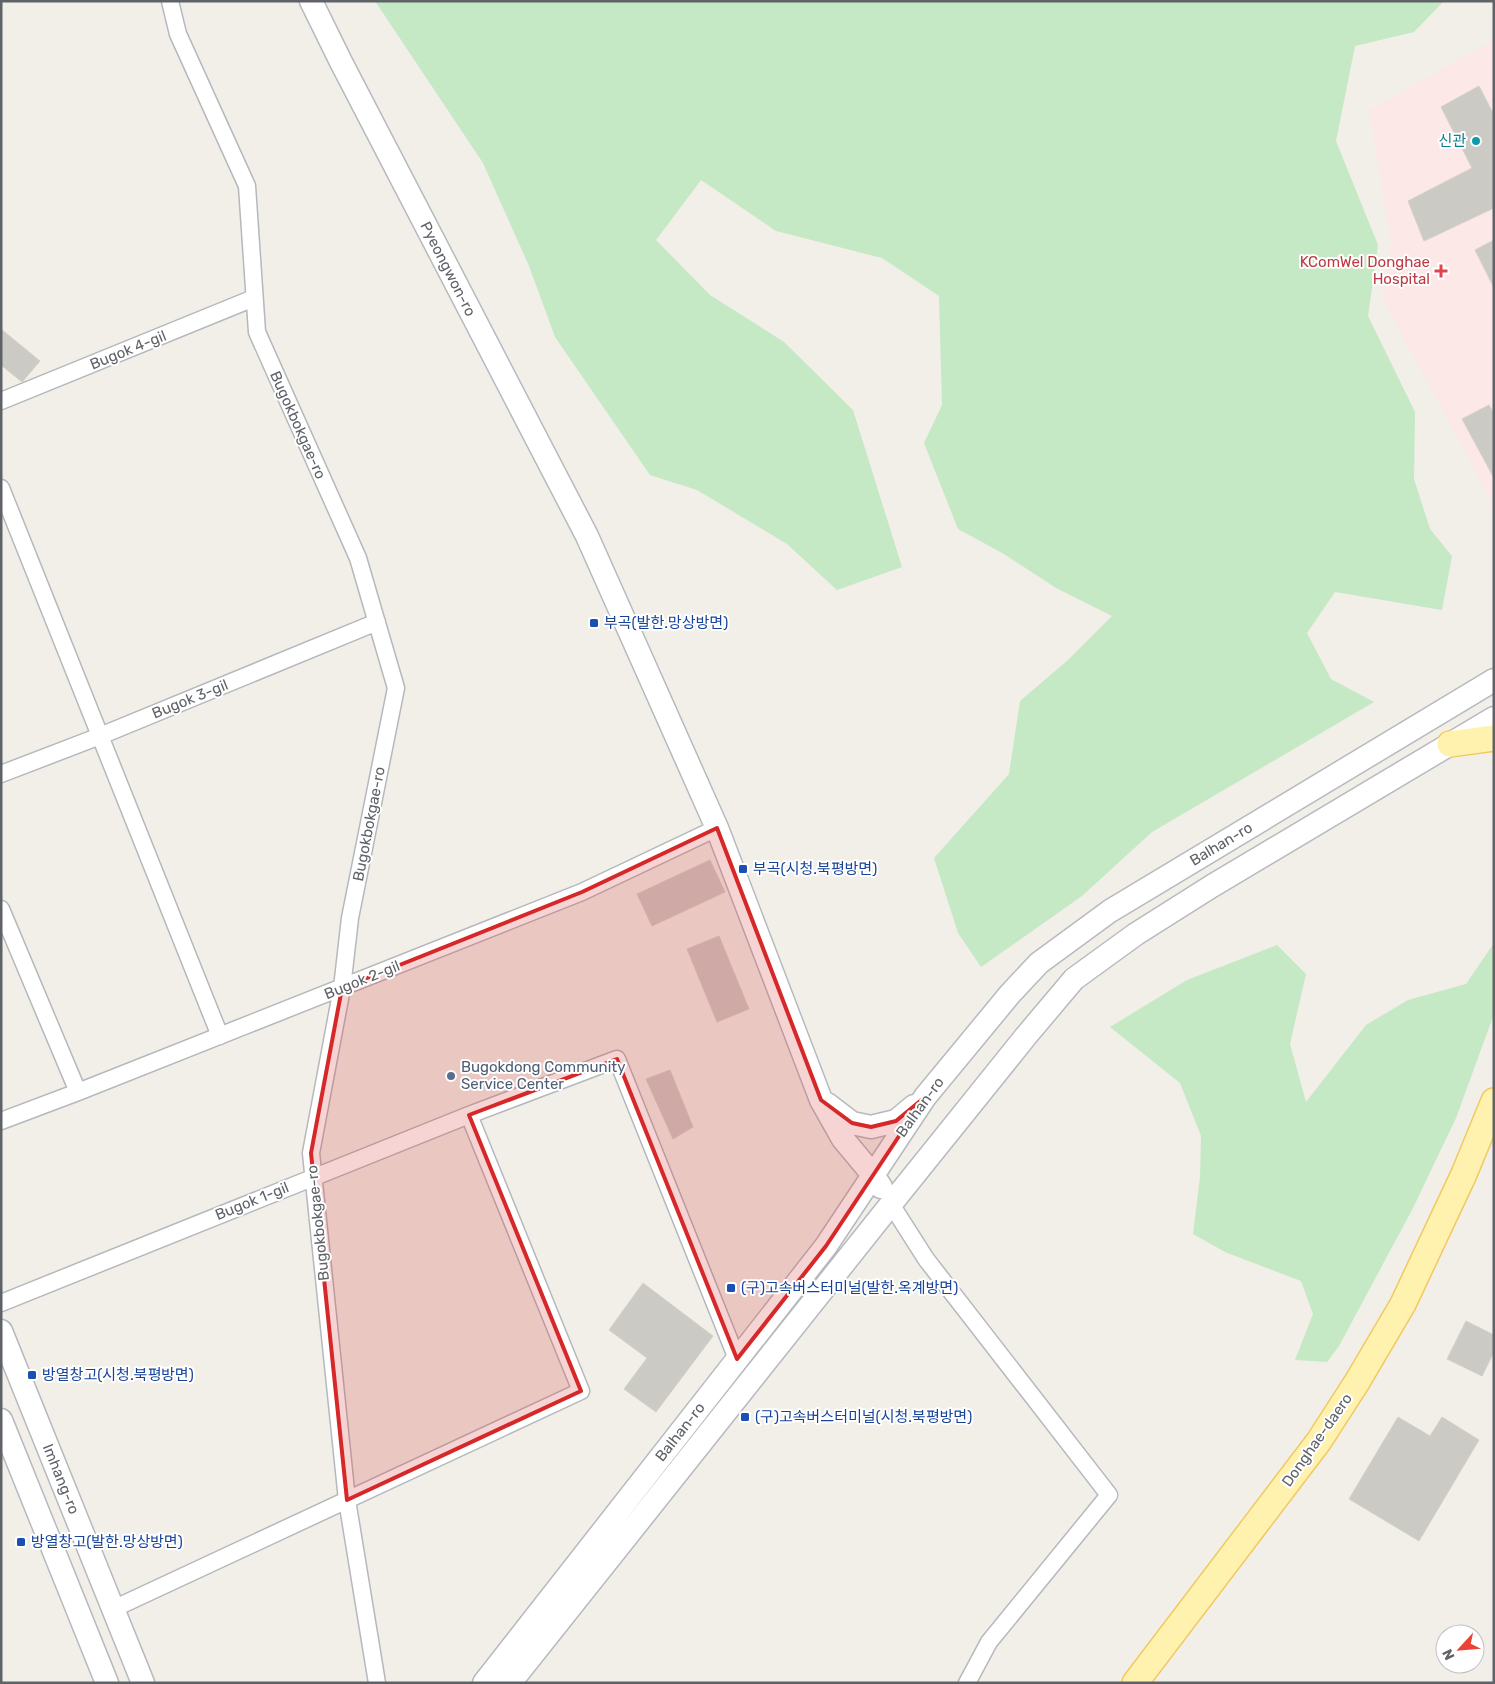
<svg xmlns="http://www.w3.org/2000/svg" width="1495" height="1684" viewBox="0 0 1495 1684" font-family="Rubik,'Noto Sans KR',sans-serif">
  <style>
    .medical { fill: #fce8e6 }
    .green { fill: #c5e8c5 }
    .building { fill: #cccac5; stroke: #d6d1c6 }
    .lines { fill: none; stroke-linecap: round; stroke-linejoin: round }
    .street-casing { stroke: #b5b8bc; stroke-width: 19 }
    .secondary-casing { stroke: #b6babf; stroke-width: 25 }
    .primary-casing { stroke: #f2c960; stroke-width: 28 }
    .street { stroke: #fff; stroke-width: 16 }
    .secondary { stroke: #fff; stroke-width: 22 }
    .primary { stroke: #fff2af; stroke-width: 25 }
    .marked { fill: #d62828; fill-opacity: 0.2; stroke: #d62828; stroke-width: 4; stroke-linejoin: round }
    .culture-dot { fill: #0f9aa8; stroke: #fff; stroke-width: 2 }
    .health-dot { fill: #e0444e; stroke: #fff; stroke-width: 2 }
    .transit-dot { fill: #1a4fb4; stroke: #fff; stroke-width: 2 }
    .service-dot { fill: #5c6f8a; stroke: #fff; stroke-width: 2 }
    .labels { text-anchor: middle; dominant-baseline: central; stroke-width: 4; stroke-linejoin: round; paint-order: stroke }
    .culture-label { font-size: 15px; fill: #0d838f; stroke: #fff; text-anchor: end }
    .health-label { font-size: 15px; fill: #be3a42; stroke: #fff; text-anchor: end }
    .street-label { font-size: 15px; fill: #5f6368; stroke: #fff }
    .transit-label { font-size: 15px; fill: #164399; stroke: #fff; text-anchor: start }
    .service-label { font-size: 15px; fill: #4e5e75; stroke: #fff; text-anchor: start }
  </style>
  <rect width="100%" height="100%" fill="#f1efe8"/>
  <path class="medical" d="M1494,40V505L1383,300L1391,241L1369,110Z"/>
  <path class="green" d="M375,1H1444L1414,32L1355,46L1336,141L1378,245L1368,316L1415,412L1414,479L1430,529L1452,556L1442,610L1335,592L1307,633L1331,679L1374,702L1152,832L1082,896L981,967L958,933L934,858L1009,774L1020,701L1068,660L1112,616L1056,588L1004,554L958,529L924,443L942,405L939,296L882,258L776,231L701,180L656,240L710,295L784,342L853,410L902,567L837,590L787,544L697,490L650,475L555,337L529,266L483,163Z
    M1494,943V1014L1456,1118L1413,1208L1339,1346L1327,1362L1295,1360L1313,1314L1301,1281L1225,1252L1193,1234L1200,1177L1201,1136L1180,1083L1110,1027L1187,980L1277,945L1306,974L1290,1044L1306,1102L1366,1025L1408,1000L1466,984Z"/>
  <path class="building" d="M1479,86L1494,115V208L1424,241L1408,201L1472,168L1441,107Z
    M1494,240V288L1475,250Z
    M1,329L40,361L23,381L22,382L1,365Z
    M1489,405L1494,414V478L1462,419Z
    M710,860L725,892L652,926L637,894Z
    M719,936L749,1009L717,1022L687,949Z
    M670,1070L693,1127L673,1139L646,1079Z
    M643,1283L713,1336L656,1412L624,1389L647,1358L609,1330Z
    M1466,1321L1494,1335V1352L1482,1376L1447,1359Z
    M1398,1417L1430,1436L1442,1417L1479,1440L1419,1541L1349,1499Z"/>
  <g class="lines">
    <defs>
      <path id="street" d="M170,1L178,34L247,186L257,332L358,558L396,688L350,918L342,988L311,1153L347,1500L377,1683
        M1,401L254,298
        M1,488L220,1036
        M1,774L100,736L377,622
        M1,909L78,1092
        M1,1121L78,1092L582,892L717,828
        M891,1204L926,1259L1109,1495L989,1642L967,1683
        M1,1303L469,1115L617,1059L737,1359
        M113,1609L581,1391L469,1115"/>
      <path id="secondary" d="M311,1L341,62L587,536L717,828L821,1100L843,1139L873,1175L881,1187
        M827,1104L852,1123L871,1127L896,1121L914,1106
        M1,1331L143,1683
        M1,1420L107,1683
        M484,1683L826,1246L925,1097L1010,994L1039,963L1110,911L1494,680
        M510,1683L891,1204L1026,1036L1074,979L1136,934L1212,886L1494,718"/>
      <path id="primary" d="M1450,744L1494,738
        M1135,1683L1319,1441L1357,1382L1403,1304L1464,1174L1494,1101"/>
    </defs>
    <use href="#street" class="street-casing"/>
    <use href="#secondary" class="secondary-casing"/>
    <use href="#primary" class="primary-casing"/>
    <use href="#street" class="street"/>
    <use href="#secondary" class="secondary"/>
    <use href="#primary" class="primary"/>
  </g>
  <path class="marked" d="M717,828L821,1100L852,1123L871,1127L896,1121L925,1097L826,1246L737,1359L617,1059L469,1115L581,1391L347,1500L311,1153L342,988L582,892Z"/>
  <circle class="culture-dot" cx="1476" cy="141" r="5"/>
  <path class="health-dot" d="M1438.5 263.5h5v5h5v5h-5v5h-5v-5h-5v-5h5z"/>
  <g class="transit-dot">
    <rect x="589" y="618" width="10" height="10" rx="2.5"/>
    <rect x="738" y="864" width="10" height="10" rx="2.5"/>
    <rect x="726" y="1283" width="10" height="10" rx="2.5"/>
    <rect x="27" y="1370" width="10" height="10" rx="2.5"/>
    <rect x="740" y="1412" width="10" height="10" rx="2.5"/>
    <rect x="16" y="1537" width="10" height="10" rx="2.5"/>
  </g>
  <circle class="service-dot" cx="451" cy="1076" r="5"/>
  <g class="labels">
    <g class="culture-label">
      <text x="1466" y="141">신관</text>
    </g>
    <g class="health-label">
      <text x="1430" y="262">KComWel Donghae<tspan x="1430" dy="17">Hospital</tspan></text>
    </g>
    <g class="street-label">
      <text transform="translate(448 269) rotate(63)">Pyeongwon-ro</text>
      <text transform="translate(128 350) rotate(-22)">Bugok 4-gil</text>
      <text transform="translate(298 425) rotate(66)">Bugokbokgae-ro</text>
      <text transform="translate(190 699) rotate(-22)">Bugok 3-gil</text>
      <text transform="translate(369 824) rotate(-79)">Bugokbokgae-ro</text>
      <text transform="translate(1221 844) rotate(-31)">Balhan-ro</text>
      <text transform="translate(362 980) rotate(-22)">Bugok 2-gil</text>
      <text transform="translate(920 1107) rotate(-54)">Balhan-ro</text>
      <text transform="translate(252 1201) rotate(-22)">Bugok 1-gil</text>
      <text transform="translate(318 1223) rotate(-96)">Bugokbokgae-ro</text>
      <text transform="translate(680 1432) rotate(-52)">Balhan-ro</text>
      <text transform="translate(1317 1440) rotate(-55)">Donghae-daero</text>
      <text transform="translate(61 1479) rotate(68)">Imhang-ro</text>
    </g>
    <g class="transit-label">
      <text x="604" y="623">부곡(발한.망상방면)</text>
      <text x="753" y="869">부곡(시청.북평방면)</text>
      <text x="741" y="1288">(구)고속버스터미널(발한.옥계방면)</text>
      <text x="42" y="1375">방열창고(시청.북평방면)</text>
      <text x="755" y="1417">(구)고속버스터미널(시청.북평방면)</text>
      <text x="31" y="1542">방열창고(발한.망상방면)</text>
    </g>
    <g class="service-label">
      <text x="461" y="1067">Bugokdong Community<tspan x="461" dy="17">Service Center</tspan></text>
    </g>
  </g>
  <rect width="1495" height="1684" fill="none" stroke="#5f6368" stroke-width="5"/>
  <g transform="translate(1460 1649) rotate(244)"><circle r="24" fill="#ffffff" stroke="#bfc1c3"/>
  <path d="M0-4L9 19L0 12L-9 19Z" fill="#ea4335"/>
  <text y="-8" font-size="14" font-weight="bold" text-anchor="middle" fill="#5f6368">N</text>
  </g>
</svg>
